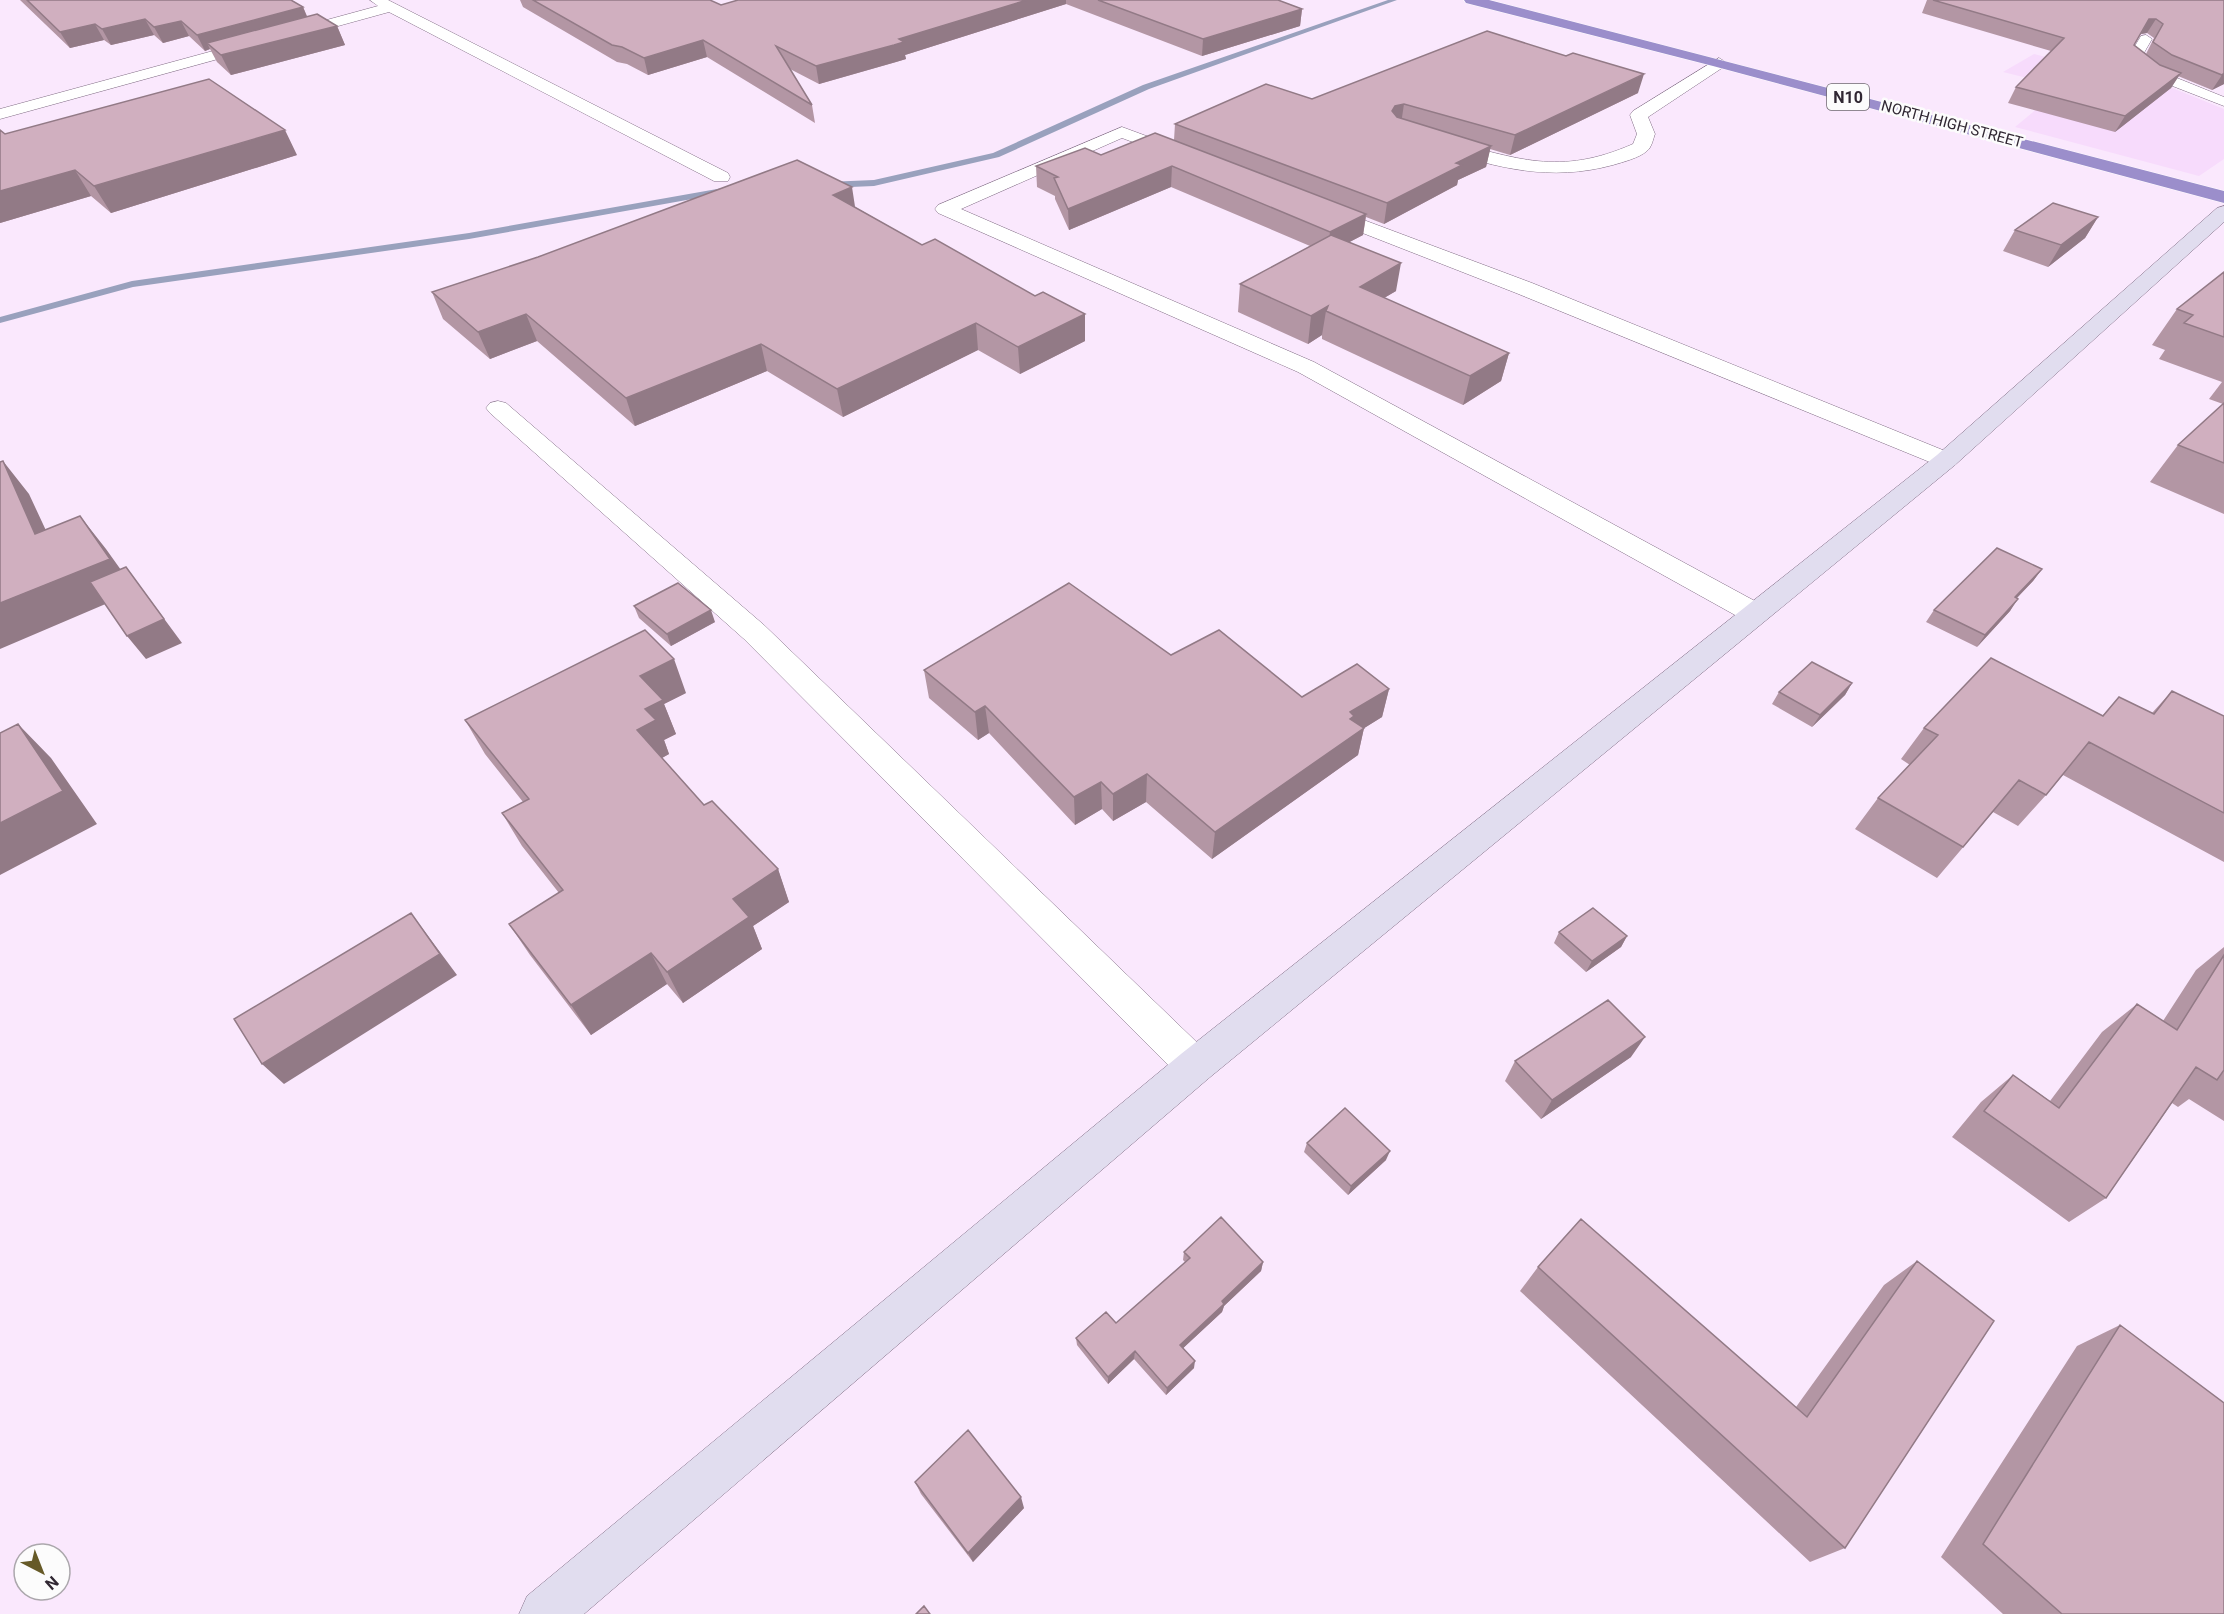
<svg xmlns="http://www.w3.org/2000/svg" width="2224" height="1614" viewBox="0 0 2224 1614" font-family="Roboto,sans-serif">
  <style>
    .built { fill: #f7dbfc }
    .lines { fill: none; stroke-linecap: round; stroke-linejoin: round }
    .stream { fill: #99a1bd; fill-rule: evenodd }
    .lane-casing { stroke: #816d85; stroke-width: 1 }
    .street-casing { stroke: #816d85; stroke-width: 1 }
    .secondary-casing { stroke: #816d85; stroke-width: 1 }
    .highway-casing { stroke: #fff; stroke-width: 1 }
    .lane { fill: #fff; fill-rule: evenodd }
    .street { fill: #fff; fill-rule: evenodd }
    .secondary { fill: #e1ddef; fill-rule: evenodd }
    .highway { fill: #9b8ecb; fill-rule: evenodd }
    .wall { fill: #b396a4; fill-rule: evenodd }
    .shaded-wall { fill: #927a86 }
    .building { fill: #d0afbf; stroke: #927a86; stroke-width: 1.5 }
    .labels { text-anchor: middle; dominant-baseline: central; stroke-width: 5; stroke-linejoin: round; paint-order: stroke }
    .far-street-label { font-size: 15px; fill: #312833; stroke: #fcfcfc }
    .shield { fill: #fcfcfc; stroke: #6e686f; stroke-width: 1.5 }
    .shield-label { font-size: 16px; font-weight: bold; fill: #312833 }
  </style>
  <rect width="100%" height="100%" fill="#fae8fd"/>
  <path class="built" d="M2034,54L2102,71L2113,64L2224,109V159L2199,176L2015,127L2063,87L2003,72Z"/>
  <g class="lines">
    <path class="stream" d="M1388,0H1397L1149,89L999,157L874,186L827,188L823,185L827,182L874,180L993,153L1143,85Z
      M734,186L738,189L737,191L469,239L133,287L0,323V317L132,281L469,233Z"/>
    <defs>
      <path id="lane" d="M2146,35L2152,39L2141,58L2162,72L2224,97V106L2152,78L2129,62L2127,59L2141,36Z"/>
      <path id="street" d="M370,0H388L728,173L730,177L728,181H714L389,12L0,119V109L378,6Z
        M1719,58L1727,63L1725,66L1648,117L1655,134C1653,139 1652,147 1647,151C1639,158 1623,162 1613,165C1550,182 1498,168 1438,149L1435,145L1438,141L1444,140C1518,158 1558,177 1633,144L1637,134L1630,115L1633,111Z
        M1122,127L1187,151L1190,155L1187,159L1181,160L1122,138L961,209L1314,362L1764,606L1768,613L1764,620L1754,622L1744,620L1298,372L938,213L935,209L938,205Z
        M1321,204L1532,283L1955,455L1959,460L1955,465L1946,468L1937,465L1516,293L1314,214L1311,210L1314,206Z
        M498,401L506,403L764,625L1209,1054L1214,1066L1209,1078L1195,1084L1181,1078L744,639L490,413L486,408L490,403Z"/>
      <path id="secondary" d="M2224,206V222L1955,465L1209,1078L584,1614H519L527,1596L1181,1054L1937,455L2217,208Z"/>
      <path id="highway" d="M1464,0H1489L2224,191V203L1713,66L1466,3Z"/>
    </defs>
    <use href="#lane" class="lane-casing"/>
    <use href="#street" class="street-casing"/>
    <use href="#secondary" class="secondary-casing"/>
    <use href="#highway" class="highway-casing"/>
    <use href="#lane" class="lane"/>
    <use href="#street" class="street"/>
    <use href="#secondary" class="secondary"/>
    <use href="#highway" class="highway"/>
  </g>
  <path class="wall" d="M20,0H291L303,7L307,16L337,26L345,45L231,75L217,62L210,49L205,51L189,36L163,43L154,35L111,45L104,40L70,48Z
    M520,0H710L721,5L738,0H1278L1302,9L1300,26L1202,56L1066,4L905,55L906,59L896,62L819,84L790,69L812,105L815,123L707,57L648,75L627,64L617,62L523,7Z
    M1927,0H2224V84L2212,90L2178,76L2171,88L2115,132L2008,103L2016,87L2051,51L1922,13ZM2147,33L2154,38L2146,54L2134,45L2141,34Z
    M1638,93L1510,155L1490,149L1486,167L1458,180L1457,185L1384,224L1366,217L1363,235L1349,242L1396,291L1384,298L1509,353L1501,381L1463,405L1322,339V335L1308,344L1238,312L1240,284L1310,246L1171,187L1069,230L1055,199V196L1037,187L1036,166L1101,155L1174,140L1175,124L1312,99Z
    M0,130L5,134L297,155L111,213L91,196L0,223Z
    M855,207L922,245L1035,296L1085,314V341L1020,374L978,350L843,417L767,371L635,426L537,341L490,359L443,319L432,292Z
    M2098,217L2085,238L2048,267L2003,251L2015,230Z
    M2224,272V514L2150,482L2178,445L2223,404L2209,399L2222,382L2159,359L2165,350L2152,345L2177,309Z
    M2042,569L2033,581L2017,598L2010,611L1977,647L1926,622L1934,610Z
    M634,606L715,622L671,646L639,618Z
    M1171,655L1302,697L1389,689L1382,717L1364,728L1358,755L1212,859L1146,802L1113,821L1102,809L1075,825L989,733L978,740L929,698L924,670Z
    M1852,683L1845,695L1812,727L1772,704L1779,692Z
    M2172,691L2224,735V862L2063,775L2046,795L2018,826L1993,812L1937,878L1855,829L1878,798L1910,765L1901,759L1924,728L2103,715L2119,697L2152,713Z
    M686,693L664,704L676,734L664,740L669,754L662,758L704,805L778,869L789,902L753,926L762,949L683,1003L667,984L591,1035L530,955L509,924L559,893L522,846L502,813L523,802L485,754L465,720Z
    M1559,932L1627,936L1621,947L1586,972L1554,943Z
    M2224,947V1121L2189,1099L2178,1107L2172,1103L2106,1198L2069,1222L1952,1137L1981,1102L2013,1075L2050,1101L2102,1032L2137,1004L2163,1021L2196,970Z
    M1631,1057L1541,1119L1505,1081L1515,1061Z
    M1307,1143L1386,1160L1348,1195L1304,1152Z
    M1184,1252L1263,1262L1261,1271L1224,1306L1222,1312L1183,1348L1194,1368L1166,1395L1134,1359L1108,1384L1077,1345L1076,1338L1116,1323L1185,1262L1183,1260Z
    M1917,1261L1845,1548L1810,1562L1520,1291L1538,1267L1796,1407L1884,1285Z
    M2120,1325L2224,1614H2003L1941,1557L2077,1346Z
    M915,1482L1024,1508L973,1562L921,1494Z"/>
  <path class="shaded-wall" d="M1027,0H1066V4L905,55L906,59L896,62L819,84L816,66L899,39Z
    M303,7L309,22L207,43L210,49L205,51L197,35Z
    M1302,9L1300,26L1202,56L1203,39Z
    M145,19L154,35L111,45L102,29Z
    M2149,19H2156L2147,33L2141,34Z
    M181,21L189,36L163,43L154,27Z
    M95,24L104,40L70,48L60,32Z
    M337,26L345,45L231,75L221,55Z
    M703,40L707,57L648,75L644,58Z
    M2181,73L2171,88L2115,132L2125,116Z
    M2224,73V84L2212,90L2222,75Z
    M1644,74L1638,93L1510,155L1515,135Z
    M1404,104L1401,124L1392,111L1395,106Z
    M285,130L297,155L111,213L94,186Z
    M1491,146L1486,167L1458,180L1457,185L1384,224L1387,203L1456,163Z
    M1172,166L1171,187L1069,230L1068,209Z
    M75,170L91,196L0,223V191Z
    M852,187L856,213L833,195Z
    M1366,214L1363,235L1327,254L1330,232Z
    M2098,217L2085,238L2048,267L2061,245Z
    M1401,263L1396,291L1355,315L1360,287Z
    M1328,306L1326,311L1322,335L1308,344L1311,316Z
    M526,314L537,341L490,359L478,332Z
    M1085,314V341L1020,374L1018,347Z
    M976,323L978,350L843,417L837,389Z
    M761,344L767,371L635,426L626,398Z
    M1509,353L1501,381L1463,405L1470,376Z
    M3,461L29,494L63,567L35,534Z
    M80,516L106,549L136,591L0,649V603Z
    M126,567L182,643L146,659L127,636Z
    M2042,569L2033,581L2006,609L2015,597Z
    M2018,599L2010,611L1977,647L1985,635Z
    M711,610L715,622L671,646L667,634Z
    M674,659L686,693L664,704L676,734L664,740L669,754L651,764L637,730L645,709L640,676Z
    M1852,683L1845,695L1812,727L1820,715Z
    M1389,689L1382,717L1350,737L1364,728L1358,755L1212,859L1215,832L1350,712Z
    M985,706L989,733L978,740L975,712Z
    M18,724L51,758L97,824L0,875V823Z
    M1147,774L1146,802L1113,821V794Z
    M1101,782L1102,809L1075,825L1074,797Z
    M778,869L789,902L753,926L762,949L683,1003L667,972L733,899Z
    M411,913L457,975L284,1084L262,1064Z
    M1627,936L1621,947L1586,972L1592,961Z
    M651,953L667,984L591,1035L571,1005Z
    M1645,1037L1631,1057L1541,1119L1552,1100Z
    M1390,1151L1386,1160L1348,1195L1351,1186Z
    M1263,1262L1261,1271L1224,1306L1222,1312L1179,1352L1180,1345L1222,1301Z
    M1135,1351L1134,1359L1108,1384V1377Z
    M1195,1361L1194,1368L1166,1395L1167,1388Z
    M1021,1497L1024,1508L973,1562L968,1553Z"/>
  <path class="building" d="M27,0H291L303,7L197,35L181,21L154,27L145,19L102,29L95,24L60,32Z
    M533,0H710L721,5L738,0H1027L899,39L904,42L894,45L816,66L776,46L812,105L703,40L644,58L622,47L612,45Z
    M1098,0H1278L1302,9L1203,39Z
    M1933,0H2224V73L2222,75L2172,55L2153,42L2163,24L2156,19H2149L2134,45L2160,65L2181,73L2125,116L2016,87L2064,38Z
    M317,14L337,26L221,55L207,43Z
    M1487,31L1566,56L1573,53L1644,74L1515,135L1404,104L1395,106L1392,111L1397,117L1491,146L1456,163L1462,165L1387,203L1175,124L1266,84L1312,99Z
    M209,79L285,130L94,186L75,170L0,191V130L5,134Z
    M1155,133L1366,214L1330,232L1172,166L1068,209L1054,178L1058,177L1036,166L1085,148L1101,155Z
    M797,160L852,187L833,195L922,245L935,239L1035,296L1043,292L1085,314L1018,347L976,323L837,389L761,344L626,398L526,314L478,332L432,292L538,257Z
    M2053,203L2098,217L2061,245L2015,230Z
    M1331,235L1401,263L1360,287L1509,353L1470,376L1326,311L1328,306L1311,316L1240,284Z
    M2224,272V337L2184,323L2193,315L2177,309Z
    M2224,403V463L2178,445Z
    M3,461L35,534L80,516L110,559L0,603V462Z
    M1997,548L2042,569L2015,597L2018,599L1985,635L1934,610Z
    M126,567L164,619L127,636L90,582Z
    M678,583L711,610L667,634L634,606Z
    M1069,583L1171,655L1219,630L1302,697L1357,664L1389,689L1350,712L1354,716L1350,719L1364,728L1215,832L1147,774L1113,794L1101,782L1074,797L985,706L975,712L924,670Z
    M645,630L674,659L640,676L663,700L645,709L656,720L637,730L704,805L712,801L778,869L733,899L749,917L667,972L651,953L571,1005L509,924L563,890L502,813L529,799L465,720Z
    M1991,658L2103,716L2119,697L2154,714L2172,691L2224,716V813L2089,742L2046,795L2019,780L1963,847L1878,798L1938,735L1924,728Z
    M1812,662L1852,683L1820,715L1779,692Z
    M18,724L63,791L0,823V733Z
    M1593,908L1627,936L1592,961L1559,932Z
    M411,913L440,954L262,1064L234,1019Z
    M2224,955V1070L2217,1080L2196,1067L2106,1198L1984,1111L2013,1075L2059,1108L2137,1004L2177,1030Z
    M1608,1000L1645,1037L1552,1100L1515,1061Z
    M1345,1108L1390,1151L1351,1186L1307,1143Z
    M1221,1217L1263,1262L1222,1301L1224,1304L1180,1345L1195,1361L1167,1388L1135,1351L1108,1377L1076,1338L1106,1312L1116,1323L1190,1258L1184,1252Z
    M1581,1219L1807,1417L1917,1261L1994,1321L1845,1548L1538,1267Z
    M2120,1325L2224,1403V1614H2062L1983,1544Z
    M968,1430L1021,1497L968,1553L915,1482Z
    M924,1606L930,1614H916Z"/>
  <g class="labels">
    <g class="far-street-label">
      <text transform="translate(1952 124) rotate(15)">NORTH HIGH STREET</text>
    </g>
    <rect class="shield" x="1827" y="84" width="42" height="26" rx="4.5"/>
    <g class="shield-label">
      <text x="1848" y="97">N10</text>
    </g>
  </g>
  <g transform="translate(42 1572) rotate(138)"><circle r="28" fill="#fcfcfc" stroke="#aba7ac" stroke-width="1.5"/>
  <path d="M0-4.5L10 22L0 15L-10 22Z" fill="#665a27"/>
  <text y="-9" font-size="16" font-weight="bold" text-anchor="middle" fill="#312833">N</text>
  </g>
</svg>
